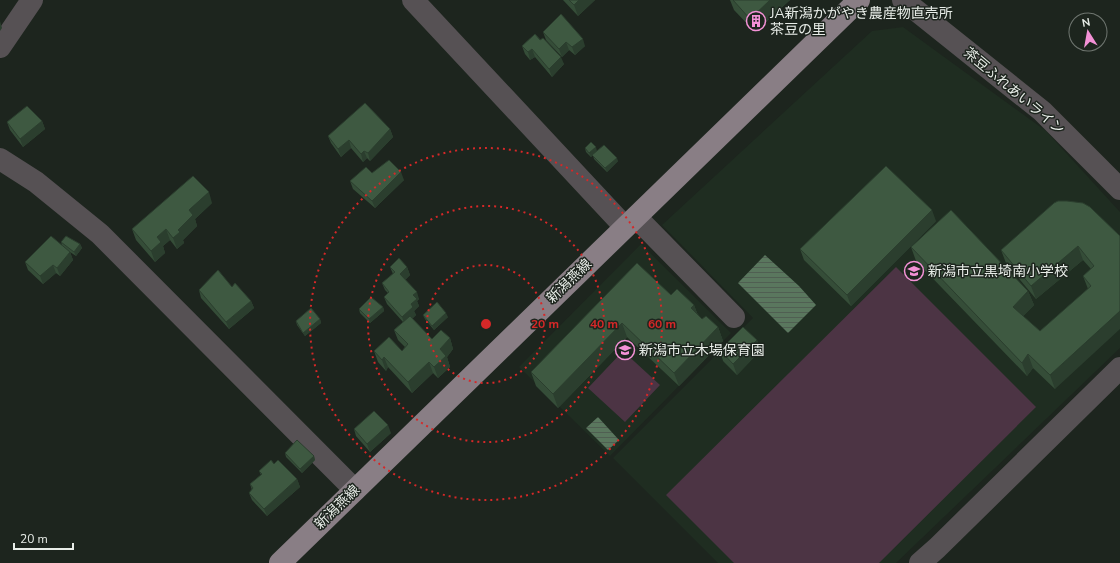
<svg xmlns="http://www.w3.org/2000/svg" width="1120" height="563" viewBox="0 0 1120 563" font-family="'Nunito Sans','Noto Sans JP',sans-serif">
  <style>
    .built { fill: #1f2d21 }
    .grass { fill: #4c3444 }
    .water { fill: url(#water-rules) }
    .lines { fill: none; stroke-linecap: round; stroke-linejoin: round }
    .minor { stroke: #565154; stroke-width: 22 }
    .major { stroke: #897e85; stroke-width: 22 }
    .wall { fill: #354d38 }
    .shaded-wall { fill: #2b3e2e }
    .building { fill: #3e5941; stroke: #2b3e2e }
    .ring { fill: none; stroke: #d62828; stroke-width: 2; stroke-dasharray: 2 4 }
    .labels { text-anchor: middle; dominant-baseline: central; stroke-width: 3; stroke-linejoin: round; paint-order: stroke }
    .poi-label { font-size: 14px; fill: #e8ede8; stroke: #1d251e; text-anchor: start }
    .street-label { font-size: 14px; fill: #e8ede8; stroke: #1d251e }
    .centre { fill: #d62828; stroke: #1d251e; stroke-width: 2 }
    .ring-label { font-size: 12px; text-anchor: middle; font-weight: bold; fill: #d62828; stroke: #1d251e; stroke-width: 3; stroke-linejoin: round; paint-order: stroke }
  </style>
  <defs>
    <pattern id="water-rules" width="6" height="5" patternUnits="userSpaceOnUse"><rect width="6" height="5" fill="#5a775e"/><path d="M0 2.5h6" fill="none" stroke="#505f52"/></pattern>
  </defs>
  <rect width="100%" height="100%" fill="#1d251e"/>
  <path class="built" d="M903,27L1046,131L1120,212V348L896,563H718L613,458L753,318L662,225L872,31Z
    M641,244L731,333L610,456L519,367Z"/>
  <path class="grass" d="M896,267L1036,407L879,563H734L666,495Z
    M623,351L660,385L625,422L588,388Z"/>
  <path class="water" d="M765,255L799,286L816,305L788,333L738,283Z
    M598,417L619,440L608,450L586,428Z"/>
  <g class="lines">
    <path class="minor" d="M413,0L625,227
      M903,0L1042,111L1120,189
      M0,47L32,0
      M0,159L36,182L100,234L355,490
      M636,217L734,317
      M920,563L937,548L1120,368"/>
    <path class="major" d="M280,563L859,0"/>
  </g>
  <path class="wall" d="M563,0H595L578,16Z
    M730,0H790L755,32L734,10Z
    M543,32L585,46L575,55L569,50L562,57L546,40Z
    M535,34L564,64L552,77L535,57L530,60L525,54L522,46Z
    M42,121L45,129L23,147L10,130L7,122Z
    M390,129L393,137L370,161L367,158L363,162L351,148L341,157L331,143L328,136Z
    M585,148L597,151L618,161L607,172L594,159L593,155L591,157L586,152Z
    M372,173L404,180L375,208L353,189L350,181Z
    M212,203L195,219L197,226L183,240L184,243L177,249L170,240L163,246L165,253L155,262L136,240L132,229Z
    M936,221L851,306L804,260L800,249Z
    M1120,236L1055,389L1033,368L1027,376L916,261L911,247L1028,291L1034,305L1023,316L1040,331L1088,289L1083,276L1091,269L1083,260L1036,299L1006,263L1001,250Z
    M61,242L80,244L82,248L76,256L70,252L73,260L60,276L56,273L43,284L28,270L25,262L62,245Z
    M390,267H407L410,275L405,280L419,299L417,301L419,306L414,311L416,315L412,319L432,339L450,338L453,349L447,357L450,367L438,378L433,373L412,393L388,367L386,371L378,362L374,351H402L405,347L398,340L394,330L403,322L387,304L384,297L388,293L385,290L382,283L393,274Z
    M232,287L251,301L254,308L229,329L201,298L199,290Z
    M671,295L694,305L697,313L702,319L718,327L723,341L679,386L627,337L558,408L536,386L531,372Z
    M383,307L384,311L370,323L360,313L359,309Z
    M423,315L448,317L434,330L425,319Z
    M320,319L321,323L305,336L297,325L296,321Z
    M757,340L761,350L737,375L723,361L720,350Z
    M354,429L391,433L370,452L356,436Z
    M285,453L314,456L315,460L302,473L286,457Z
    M274,464L297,479L300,487L267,516L252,500L249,493L252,490L250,484L261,475L259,471Z"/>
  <path class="shaded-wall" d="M579,0H595L578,16L574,5Z
    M770,0H790L755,32L750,19Z
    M0,21L2,28L0,31Z
    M583,39L585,46L575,55L572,47Z
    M566,42L569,50L562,57L559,49Z
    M532,49L535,57L530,60L528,52Z
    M561,57L564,64L552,77L549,69Z
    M42,121L45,129L23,147L20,139Z
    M390,129L393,137L370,161L368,153Z
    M349,140L351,148L341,157L338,149Z
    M596,147L597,151L591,157L589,153Z
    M364,151L367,158L363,162L361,154Z
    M617,158L618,161L607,172L605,168Z
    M401,172L404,180L375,208L372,201Z
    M209,192L212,203L195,219L197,226L183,240L184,243L177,249L173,238L189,210Z
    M932,210L936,221L851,306L847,295Z
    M166,229L170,240L163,246L165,253L155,262L151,251L157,237Z
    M80,244L82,248L76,256L74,252Z
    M1078,246L1083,260L1036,299L1031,286Z
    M70,252L73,260L60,276L57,268Z
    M53,265L56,273L43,284L40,276Z
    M407,267L410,275L403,282L400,274Z
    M1028,291L1034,305L1018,321L1013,307Z
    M417,292L419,299L417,301L419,306L414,311L416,315L405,325L402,317L411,304L413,295Z
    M251,301L254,308L229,329L226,322Z
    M694,305L699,318L691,308Z
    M383,307L384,311L370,323L369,319Z
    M1120,311V329L1055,389L1050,375Z
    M446,313L448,317L434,330L432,326Z
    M320,319L321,323L305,336L303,333Z
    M622,323L627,337L558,408L553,394Z
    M718,327L723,341L679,386L674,373Z
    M450,338L453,349L447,357L450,367L438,378L434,367L440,349Z
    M757,340L761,350L737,375L733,364Z
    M1028,354L1033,368L1027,376L1022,363Z
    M384,357L388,367L386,371L382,360Z
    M429,362L433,373L412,393L408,382Z
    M388,425L391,433L370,452L367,444Z
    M314,456L315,460L302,473L300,469Z
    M297,479L300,487L267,516L264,509Z"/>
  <path class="building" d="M569,0H579L574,5Z
    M733,0H770L750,19Z
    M561,14L583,39L572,47L566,42L559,49L543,32Z
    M535,34L540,40L543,38L561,57L549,69L532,49L528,52L522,46Z
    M365,103L390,129L368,153L364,151L361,154L349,140L338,149L328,136Z
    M27,106L42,121L20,139L7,122Z
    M591,142L596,147L589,153L585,148Z
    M604,145L617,158L605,168L592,155Z
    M389,160L401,172L372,201L350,181L366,167L372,173Z
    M886,166L932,210L847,295L800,249Z
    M193,176L209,192L189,210L193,215L178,230L180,232L173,238L166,229L157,237L161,242L151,251L132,229Z
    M1058,201H1067L1083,203L1090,207L1120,236V311L1050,375L1028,354L1022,363L911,247L951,210L1028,291L1013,307L1040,331L1091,286L1083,276L1094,266L1078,246L1031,286L1001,250L1054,203Z
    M51,236L70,252L57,268L53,265L40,276L25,262Z
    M66,236L80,244L74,252L61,242Z
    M399,258L407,267L400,274L417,292L413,295L417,299L411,304L413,307L402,317L384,297L389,292L382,283L395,272L390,267Z
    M637,263L671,295L677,289L694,305L691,308L702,319L706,316L718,327L674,373L622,323L553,394L531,372Z
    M218,270L232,287L235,283L251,301L226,322L199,290Z
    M371,297L383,307L369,319L359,309Z
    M437,302L446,313L432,326L423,315Z
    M311,308L320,319L303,333L296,321Z
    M410,316L432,339L441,330L450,338L440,349L446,356L434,367L429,362L408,382L384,357L382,360L374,351L389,337L402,351L408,344L394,330Z
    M743,327L757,340L733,364L720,350Z
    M374,411L388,425L367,444L354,429Z
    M297,440L314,456L300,469L285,453Z
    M271,460L274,464L278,460L297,479L264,509L249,493L253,488L250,484L262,474L259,471Z"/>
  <g class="ring">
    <circle cx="486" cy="324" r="59"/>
    <circle cx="486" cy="324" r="118"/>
    <circle cx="486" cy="324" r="176"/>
  </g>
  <defs>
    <symbol id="building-ring" viewBox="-11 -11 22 22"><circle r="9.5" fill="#1d251e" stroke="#f391d6" stroke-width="1.5"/><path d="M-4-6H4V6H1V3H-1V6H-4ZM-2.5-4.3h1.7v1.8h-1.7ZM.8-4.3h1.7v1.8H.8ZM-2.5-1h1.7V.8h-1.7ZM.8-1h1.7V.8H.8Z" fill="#f391d6"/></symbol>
    <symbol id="school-ring" viewBox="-11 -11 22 22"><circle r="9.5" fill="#1d251e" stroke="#f391d6" stroke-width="1.5"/><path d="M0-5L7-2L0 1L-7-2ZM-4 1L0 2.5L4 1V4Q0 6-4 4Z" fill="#f391d6"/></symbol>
  </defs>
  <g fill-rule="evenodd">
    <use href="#building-ring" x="745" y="10" width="22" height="22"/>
    <use href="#school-ring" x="903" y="260" width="22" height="22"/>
    <use href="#school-ring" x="614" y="339" width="22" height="22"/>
  </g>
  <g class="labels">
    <g class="poi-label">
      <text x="770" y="13">JA新潟かがやき農産物直売所<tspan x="770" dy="16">茶豆の里</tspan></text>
      <text x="928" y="271">新潟市立黒埼南小学校</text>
      <text x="639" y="350">新潟市立木場保育園</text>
    </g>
    <g class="street-label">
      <text transform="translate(1014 91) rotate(40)">茶豆ふれあいライン</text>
      <text transform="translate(569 281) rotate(-44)">新潟燕線</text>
      <text transform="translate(337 507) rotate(-44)">新潟燕線</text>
    </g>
  </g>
  <circle cx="486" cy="324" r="6" class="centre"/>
  <g class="ring-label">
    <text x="545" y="328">20 m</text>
    <text x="604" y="328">40 m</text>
    <text x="662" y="328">60 m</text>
  </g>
  <g transform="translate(1088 32) rotate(349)"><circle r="19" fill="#1d251e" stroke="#6e756f"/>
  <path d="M0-3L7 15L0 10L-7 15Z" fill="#f391d6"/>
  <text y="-6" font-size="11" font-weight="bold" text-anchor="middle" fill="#e8ede8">N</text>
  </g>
  <path d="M14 543v6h59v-6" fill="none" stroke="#e8ede8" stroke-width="2"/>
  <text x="20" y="543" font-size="12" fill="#e8ede8" stroke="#1d251e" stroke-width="3" paint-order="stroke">20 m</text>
</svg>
